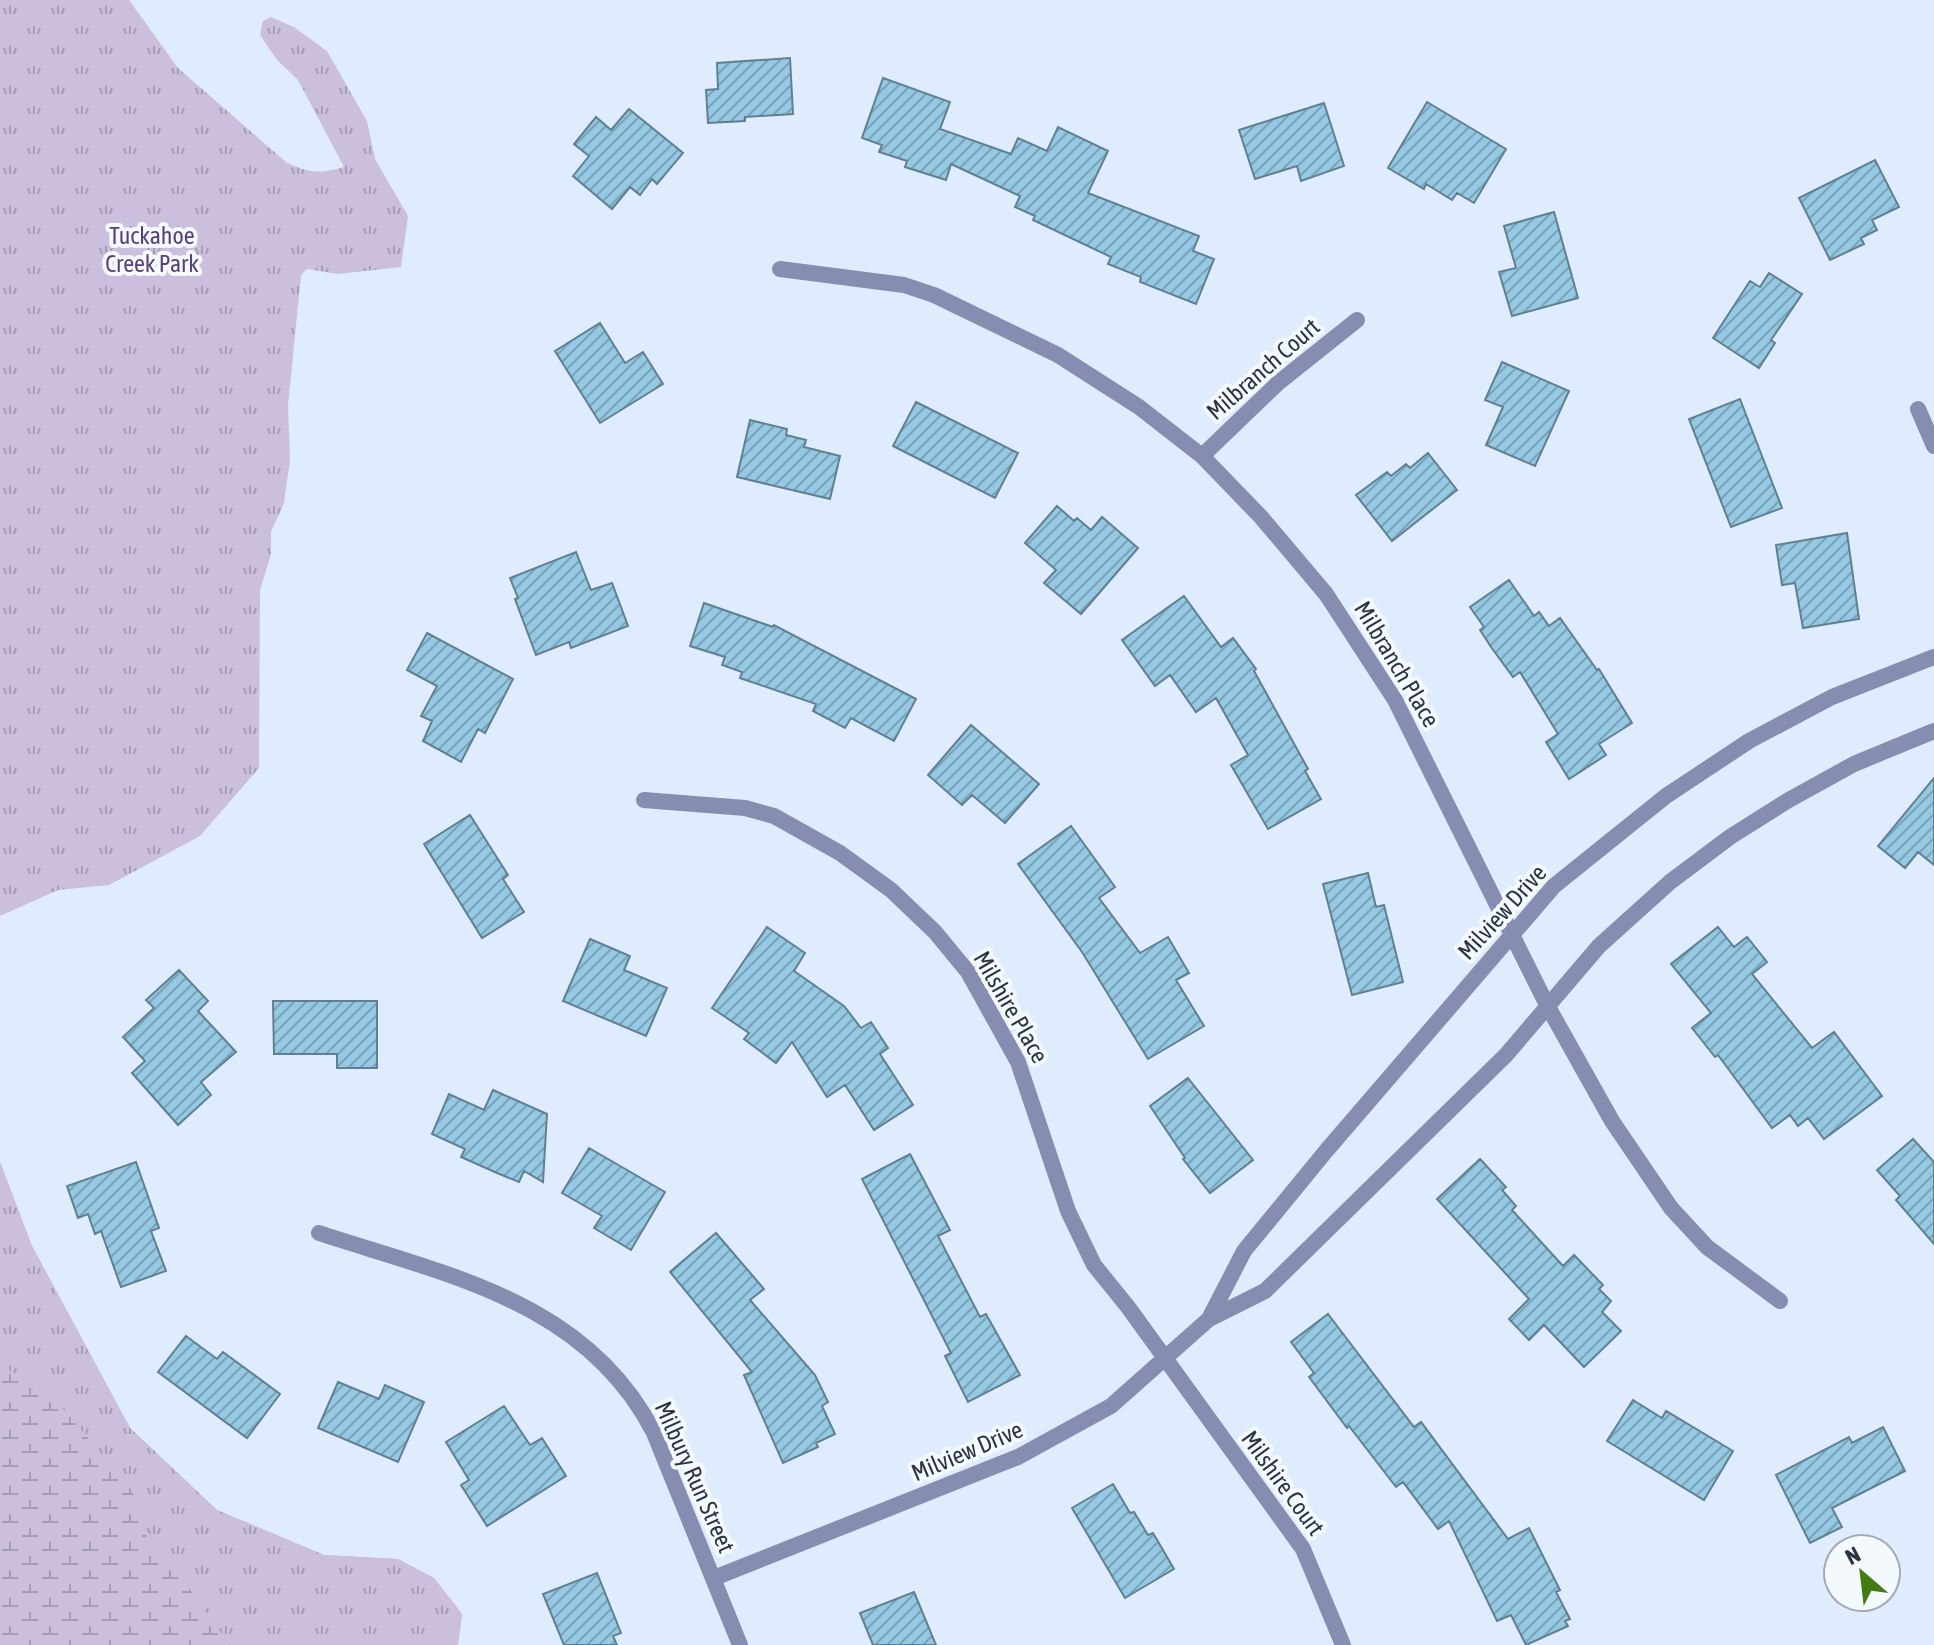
<svg xmlns="http://www.w3.org/2000/svg" width="1934" height="1645" viewBox="0 0 1934 1645" font-family="'Asap Condensed',sans-serif">
  <style>
    .wetland { fill: url(#wetland-marsh) }
    .park { fill: url(#park-tufts) }
    .building { fill: url(#building-hatch); stroke: #608091; stroke-width: 2 }
    .lines { fill: none; stroke-linecap: round; stroke-linejoin: round }
    .street { stroke: #878cb1; stroke-width: 16 }
    .labels { text-anchor: middle; dominant-baseline: central; stroke-width: 8; stroke-linejoin: round; paint-order: stroke }
    .park-label { font-size: 24px; fill: #583f78; stroke: #f4f9fe }
    .street-label { font-size: 24px; fill: #2c343f; stroke: #f4f9fe }
  </style>
  <defs>
    <pattern id="wetland-marsh" width="20" height="14" patternUnits="userSpaceOnUse" patternTransform="scale(2)"><rect width="20" height="14" fill="#cbbfdd"/><path d="M1 5h8M5 5V1M11 12h8M15 12V8" fill="none" stroke="#a59cb5"/></pattern>
    <pattern id="park-tufts" width="24" height="20" patternUnits="userSpaceOnUse" patternTransform="scale(2)"><rect width="24" height="20" fill="#cbbfdd"/><path d="M3 7l-1-3M5 7V3M7 7l1-3M15 17l-1-3M17 17v-4M19 17l1-3" fill="none" stroke="#a59cb5"/></pattern>
    <pattern id="building-hatch" width="6" height="6" patternUnits="userSpaceOnUse" patternTransform="scale(2)"><rect width="6" height="6" fill="#95c8e2"/><path d="M-1 1l2-2M0 6l6-6M5 7l2-2" fill="none" stroke="#7aa3b9"/></pattern>
  </defs>
  <rect width="100%" height="100%" fill="#dfecfd"/>
  <path class="wetland" d="M0,1162L32,1246L130,1428L217,1510L324,1555L398,1559L434,1578L462,1614L458,1645H0Z"/>
  <path class="park" d="M0,0H129L178,68L287,163C310,173 320,174 344,167L298,80L277,60L260,35L263,21L271,17L294,27L327,51L367,121L375,159L408,216L401,267L338,274L307,269L301,275L288,405L290,460L284,503L271,532V554L260,590L259,768L200,836L109,885L58,890L0,916Z
    M0,1162L32,1246L130,1428L217,1510L324,1555L398,1559L434,1578L462,1614L458,1645H230L186,1584L150,1551L139,1503L128,1485L58,1403L36,1386L0,1365Z"/>
  <path class="building" d="M790,58L793,114L745,117V121L708,123L706,90L718,89L717,63Z
    M883,78L950,102L940,129L1011,154L1018,138L1047,151L1058,127L1108,151L1088,193L1199,236L1193,251L1214,259L1196,304L1140,282L1141,277L1108,264L1111,257L1033,220L1035,216L1015,207L1020,196L951,164L946,180L905,167L907,161L879,152L882,145L862,138Z
    M1427,102L1506,149L1474,203L1457,193L1452,200L1426,184L1424,189L1388,168Z
    M1324,103L1344,166L1301,181L1297,166L1255,179L1239,130Z
    M629,109L683,153L657,184L652,179L640,195L630,187L612,209L573,176L589,156L574,144L596,117L611,130Z
    M1875,160L1899,207L1872,220L1877,230L1861,238L1864,244L1830,260L1799,198Z
    M1554,212L1578,298L1512,316L1499,272L1516,268L1504,226Z
    M1769,273L1802,294L1771,340L1775,343L1759,368L1713,338L1750,281L1760,287Z
    M600,323L625,363L643,352L663,384L600,423L555,351Z
    M1502,362L1569,391L1535,466L1486,445L1503,407L1485,400Z
    M1740,399L1782,508L1731,527L1689,419Z
    M916,402L1018,453L995,498L893,446Z
    M750,420L787,429L786,435L806,440L804,447L840,456L830,499L737,477Z
    M1428,453L1457,490L1392,541L1356,495L1387,472L1391,476L1406,464L1410,468Z
    M1057,506L1074,521L1077,518L1091,530L1102,517L1138,548L1081,614L1044,583L1056,570L1025,543Z
    M1847,533L1859,619L1803,628L1795,583L1782,585L1776,545Z
    M576,552L591,590L612,583L628,626L571,648L569,642L536,655L515,599L518,598L510,578Z
    M1509,580L1534,616L1539,612L1549,626L1560,618L1597,670L1599,669L1632,723L1599,744L1606,755L1569,779L1546,742L1558,734L1520,672L1513,677L1491,647L1480,630L1484,627L1470,607Z
    M1184,596L1221,647L1233,638L1256,669L1254,671L1308,769L1305,771L1321,799L1268,829L1231,765L1248,755L1216,698L1196,712L1170,675L1155,686L1122,640Z
    M704,603L773,627L774,625L916,699L894,741L851,718L845,728L813,711L816,704L740,678L742,672L722,665L725,657L690,646Z
    M427,633L513,679L485,733L478,729L461,762L423,741L432,721L421,716L437,686L407,670Z
    M971,725L1039,784L1005,823L972,795L962,805L928,775Z
    M1934,778V865L1918,852L1905,868L1878,846Z
    M470,815L508,875L503,879L524,912L482,938L424,844Z
    M1071,826L1115,887L1099,898L1140,953L1168,937L1189,973L1176,980L1204,1026L1148,1059L1082,952L1018,864Z
    M1368,873L1376,907L1384,905L1403,982L1352,995L1323,884Z
    M767,927L805,953L794,971L844,1006L861,1028L871,1022L888,1048L880,1054L913,1105L874,1130L845,1085L827,1097L792,1042L776,1063L744,1039L749,1033L712,1008Z
    M1718,927L1734,947L1747,937L1767,962L1752,974L1812,1048L1834,1032L1882,1096L1824,1139L1808,1118L1798,1126L1790,1115L1772,1128L1718,1055L1715,1057L1692,1028L1711,1013L1671,964Z
    M590,939L630,956L624,970L667,988L646,1036L563,1001Z
    M179,970L208,1001L198,1011L236,1052L201,1082L211,1095L178,1125L132,1073L145,1061L123,1037L154,1008L146,1000Z
    M273,1001H377V1068H337V1054H274Z
    M1188,1078L1253,1160L1210,1193L1183,1159L1185,1158L1150,1106Z
    M493,1090L547,1114L543,1182L524,1171L519,1182L497,1173L461,1157L465,1149L432,1134L449,1094L484,1110Z
    M1913,1139L1934,1162V1244L1896,1200L1900,1196L1877,1170Z
    M589,1148L665,1192L631,1250L594,1228L602,1216L562,1193Z
    M910,1154L950,1230L938,1236L980,1317L986,1314L1020,1375L968,1402L945,1356L951,1353L862,1179Z
    M1480,1159L1506,1187L1502,1190L1516,1206L1512,1210L1563,1266L1574,1255L1603,1285L1599,1289L1611,1301L1602,1312L1621,1331L1584,1367L1544,1325L1529,1340L1509,1319L1529,1299L1437,1199Z
    M136,1162L159,1228L151,1231L166,1271L121,1287L101,1231L95,1234L88,1214L78,1218L67,1186Z
    M716,1233L764,1289L750,1300L815,1375L828,1402L822,1406L835,1434L816,1443L818,1447L783,1463L744,1375L752,1372L670,1272Z
    M1328,1314L1414,1427L1421,1422L1508,1539L1529,1528L1560,1590L1556,1592L1570,1619L1565,1621L1568,1626L1526,1645L1511,1615L1497,1621L1449,1521L1438,1529L1403,1482L1396,1487L1349,1426L1347,1428L1309,1377L1314,1373L1291,1342Z
    M186,1336L217,1359L223,1352L280,1394L247,1438L158,1372Z
    M338,1382L379,1399L385,1385L424,1402L398,1462L318,1428Z
    M1633,1400L1662,1418L1666,1411L1733,1451L1704,1500L1607,1441Z
    M504,1406L530,1445L542,1438L566,1476L487,1526L461,1485L469,1480L446,1442Z
    M1883,1427L1905,1471L1832,1508L1842,1527L1810,1543L1776,1475L1849,1437L1852,1443Z
    M1113,1484L1130,1513L1134,1512L1148,1535L1153,1533L1174,1569L1125,1598L1072,1508Z
    M597,1573L621,1633L613,1636L617,1645H564L543,1594Z
    M914,1592L936,1645H873L860,1613Z"/>
  <g class="lines">
    <path class="street" d="M780,269L904,285L934,295L1058,355L1139,407L1202,456L1261,517L1326,594L1395,700L1547,1005L1612,1121L1671,1208L1707,1247L1780,1301
      M1918,409L1934,446
      M1202,456L1278,383L1357,320
      M644,800L745,808L774,816L840,853L891,890L935,932L968,972L1018,1062L1068,1211L1094,1265L1128,1307L1303,1549L1343,1645
      M319,1233C446,1275 587,1301 654,1433L740,1645
      M1209,1319L1244,1251L1326,1151L1554,886L1666,796L1749,741L1832,697L1934,657
      M714,1578L1018,1457L1111,1406L1209,1319L1265,1291L1506,1055L1599,946L1670,882L1730,837L1787,801L1854,764L1934,731"/>
  </g>
  <g class="labels">
    <g class="park-label">
      <text x="152" y="235">Tuckahoe<tspan x="152" dy="28">Creek Park</tspan></text>
    </g>
    <g class="street-label">
      <text transform="translate(1263 369) rotate(-41)">Milbranch Court</text>
      <text transform="translate(1397 664) rotate(59)">Milbranch Place</text>
      <text transform="translate(1502 912) rotate(-48)">Milview Drive</text>
      <text transform="translate(1011 1007) rotate(60)">Milshire Place</text>
      <text transform="translate(967 1451) rotate(-23)">Milview Drive</text>
      <text transform="translate(695 1477) rotate(66)">Milbury Run Street</text>
      <text transform="translate(1283 1483) rotate(54)">Milshire Court</text>
    </g>
  </g>
  <g transform="translate(1862 1573) rotate(332)"><circle r="38" fill="#f4f9fe" stroke="#a4aab2" stroke-width="2"/>
  <path d="M0-6L14 30L0 20L-14 30Z" fill="#447c12"/>
  <text y="-12" font-size="22" font-weight="bold" text-anchor="middle" fill="#2c343f">N</text>
  </g>
</svg>
